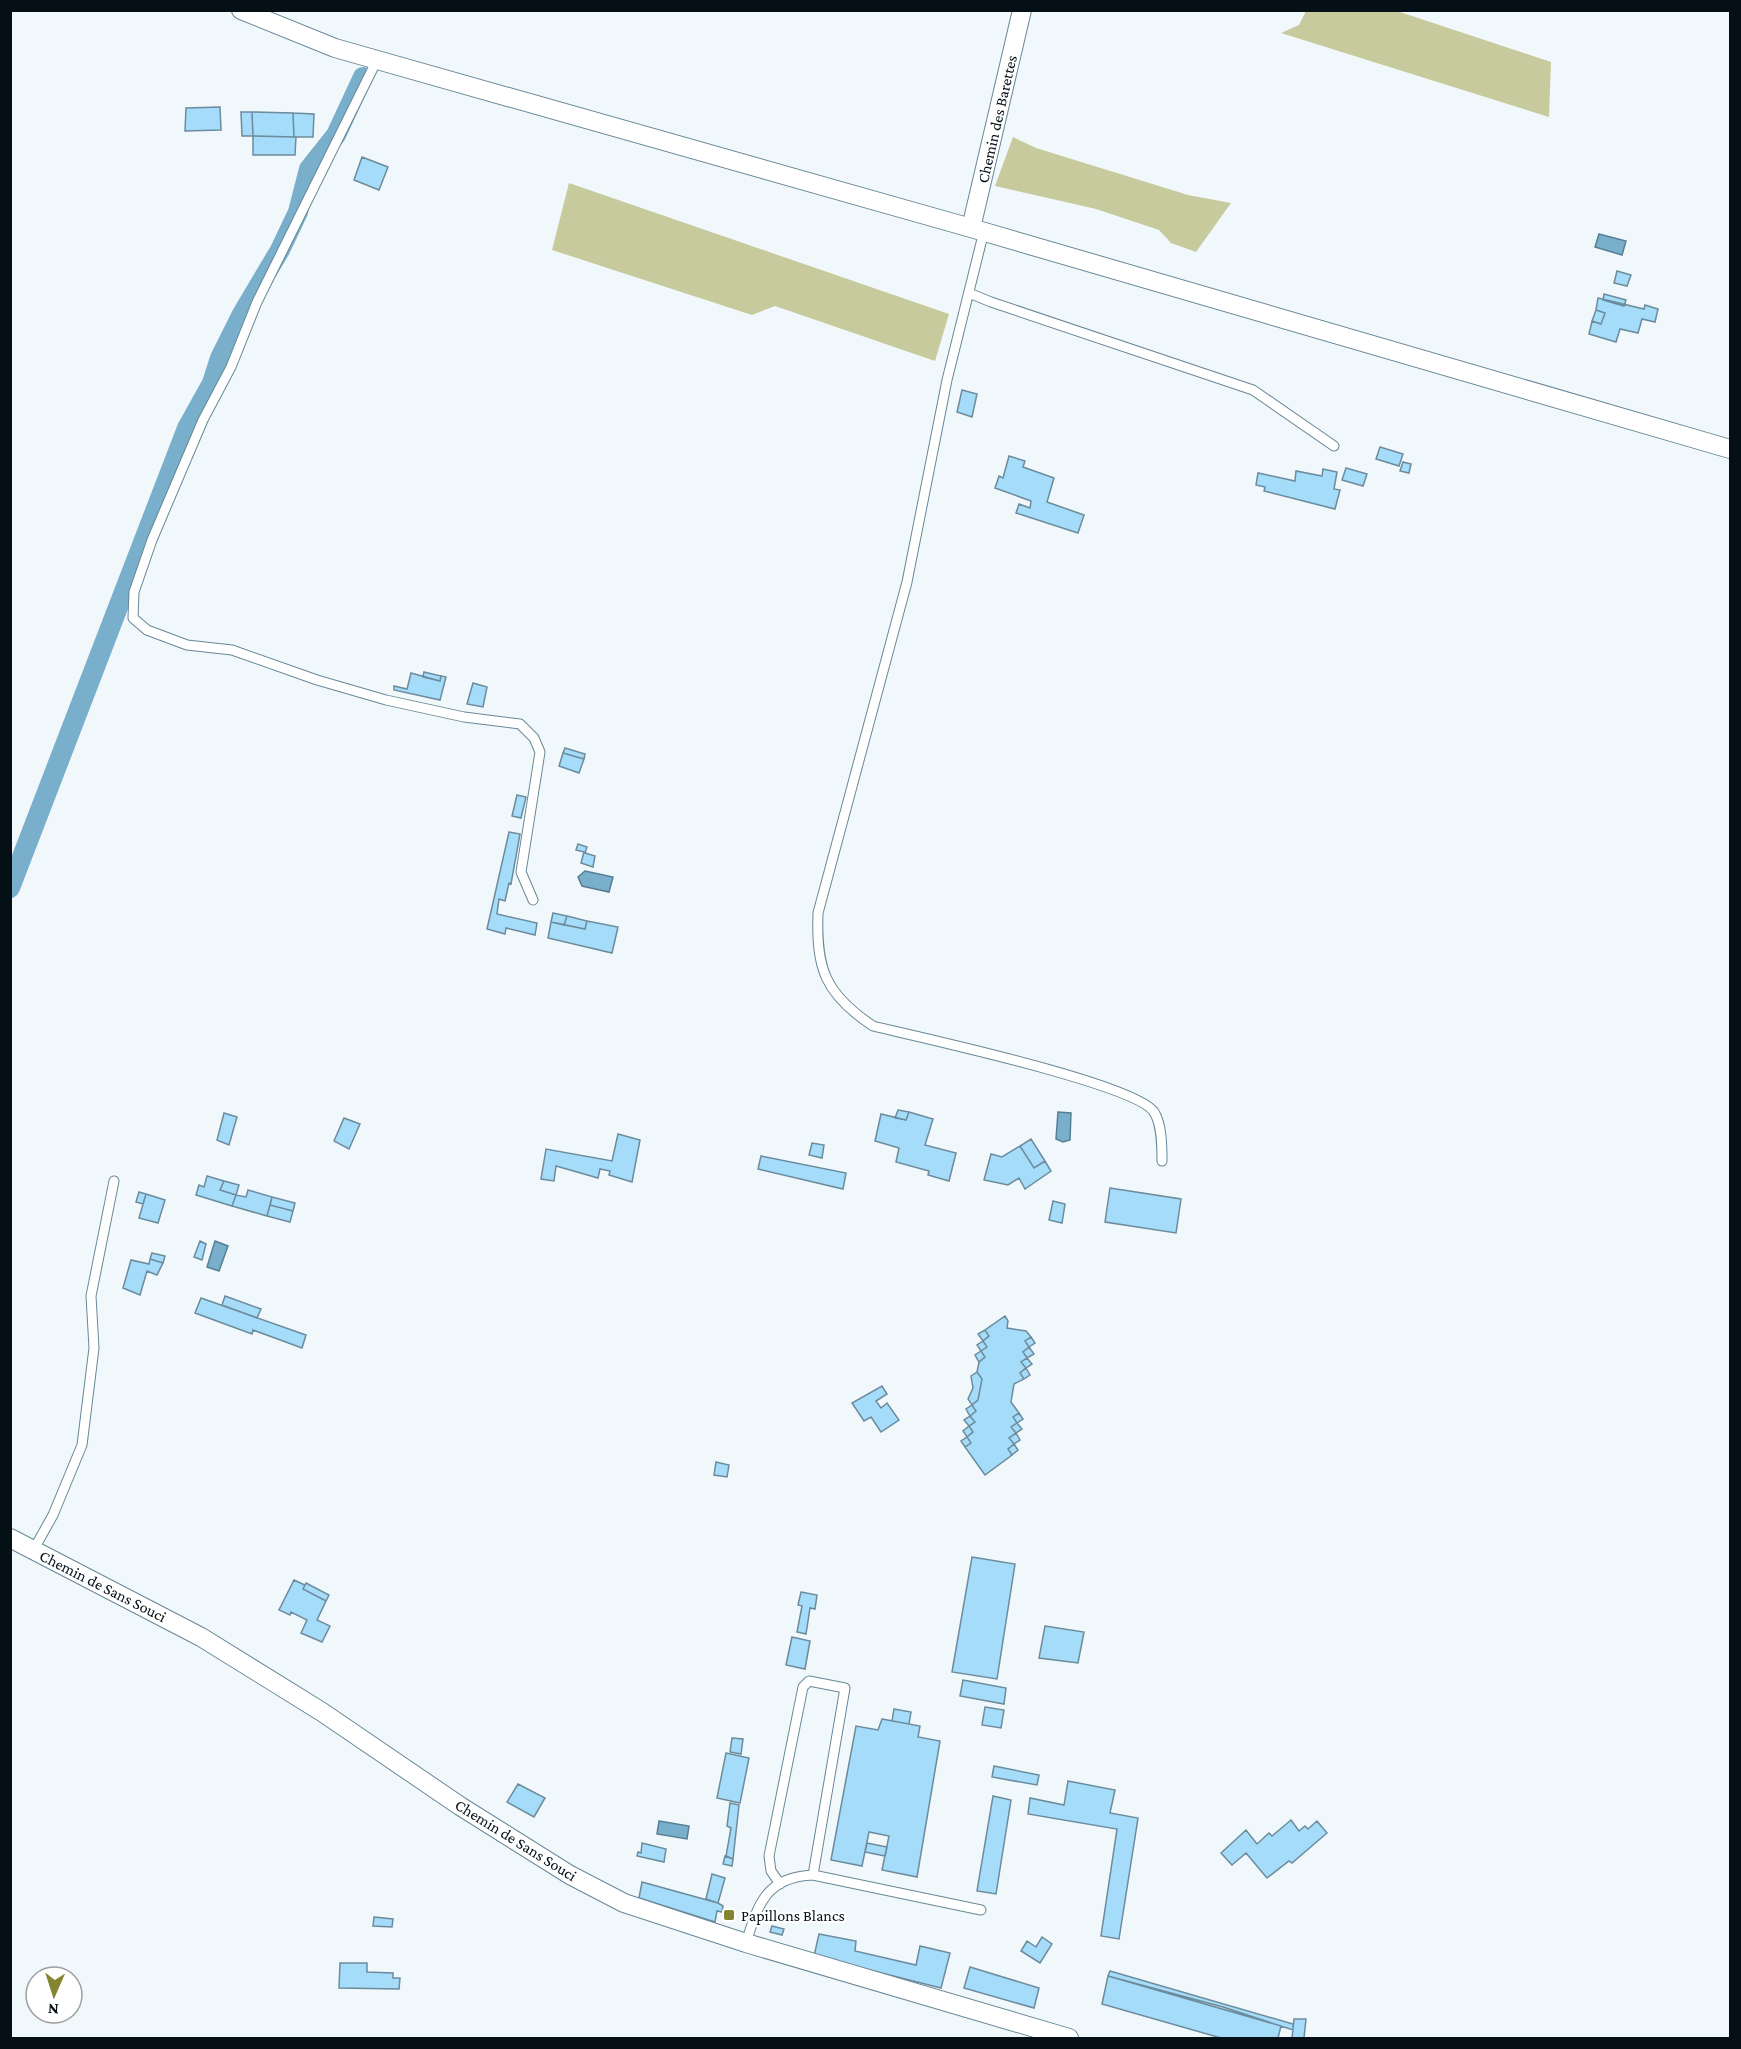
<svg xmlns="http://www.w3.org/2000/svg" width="1741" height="2049" viewBox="0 0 1741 2049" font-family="'Crimson Pro',serif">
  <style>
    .green { fill: #c7ca9c }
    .water { fill: #79afcb; stroke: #567f95; stroke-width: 1.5 }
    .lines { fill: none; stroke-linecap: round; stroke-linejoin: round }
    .canal { stroke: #79afcb; stroke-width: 20 }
    .building { fill: #a4dcf9; stroke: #6c8b9c; stroke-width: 1.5 }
    .service-casing { stroke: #688798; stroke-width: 11 }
    .minor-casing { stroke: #688798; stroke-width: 20 }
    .service { stroke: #fff; stroke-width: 9 }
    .minor { stroke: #fff; stroke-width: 18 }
    .poi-dot { fill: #838530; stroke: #fff; stroke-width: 2 }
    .labels { text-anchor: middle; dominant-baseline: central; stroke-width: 4.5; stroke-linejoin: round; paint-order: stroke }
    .street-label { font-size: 16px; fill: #051016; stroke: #fff }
    .poi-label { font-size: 16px; fill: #051016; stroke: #fff; text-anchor: start }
  </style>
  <rect width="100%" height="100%" fill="#f1f8fb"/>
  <path class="green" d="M1306,11H1397L1551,62L1549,117L1281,33L1299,25Z
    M1013,137L1036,148L1188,195L1231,203L1196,252L1171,243L1159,230L1096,209L995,186Z
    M569,183L949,314L935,361L775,306L752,315L552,250Z"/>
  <path class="water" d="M1599,234L1626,241L1622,255L1595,247Z
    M585,871L613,877L609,892L582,886L578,877Z
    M1058,1112L1071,1113L1070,1140L1063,1142L1056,1139Z
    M215,1241L228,1246L219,1271L207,1267Z
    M659,1821L689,1826L687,1839L657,1834Z"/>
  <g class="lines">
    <path class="canal" d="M10,888L187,428L212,383L220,358L242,314L280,250L298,212L309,169L336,135L363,77"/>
  </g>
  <path class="building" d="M220,107L221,130L185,131L186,108Z
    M241,112H252L253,136H242Z
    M252,112L293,113L294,137L253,136Z
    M293,113L314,114L313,137H294Z
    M253,136L296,137L295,155H253Z
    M362,157L388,167L379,190L354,180Z
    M1617,271L1631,275L1627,286L1614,283Z
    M1604,294L1626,300L1624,306L1603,300Z
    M1598,298L1644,309L1645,305L1658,309L1655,322L1642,319L1638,333L1620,329L1616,342L1589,334L1592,321L1601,324L1605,313L1596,310Z
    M1596,310L1605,313L1601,324L1592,321Z
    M962,390L977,394L972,417L957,412Z
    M1380,447L1403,454L1399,466L1376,459Z
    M1009,456L1025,461L1023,467L1054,478L1047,502L1084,515L1078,533L1016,513L1019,504L1030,508L1031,501L995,488L999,476L1003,478Z
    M1403,462L1411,464L1409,473L1400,471Z
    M1346,468L1367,474L1363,486L1342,480Z
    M1323,469L1337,472L1334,489L1340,490L1335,509L1264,491L1265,487L1256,485L1258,473L1295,481L1296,471L1322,476Z
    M424,672L441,676L440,681L423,677Z
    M411,673L440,681L441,676L446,677L440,700L394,690V686L407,689Z
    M473,683L487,687L483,707L467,704Z
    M565,748L585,754L584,759L563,753Z
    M563,753L584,759L579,773L559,766Z
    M517,795L526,797L521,818L512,816Z
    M509,832L520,834L511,884L509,883L505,901L499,899L497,914L537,923L535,935L506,928L505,934L487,929Z
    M578,844L587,847L585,853L595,856L593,867L581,863L584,852L576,850Z
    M553,913L567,916L564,925L551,922Z
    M567,916L587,921L585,929L564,925Z
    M587,921L618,927L612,953L548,938L551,922L585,929Z
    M898,1110L909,1112L906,1120L895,1118Z
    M909,1112L933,1119L925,1145L956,1153L949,1181L928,1175L929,1171L896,1162L899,1148L875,1141L881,1114L906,1120Z
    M224,1113L237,1117L229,1145L217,1140Z
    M344,1118L360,1124L349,1149L334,1141Z
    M618,1134L640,1140L632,1182L609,1175L610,1171L600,1169L598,1178L556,1166L554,1181L541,1179L546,1149L612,1161Z
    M1031,1139L1045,1161L1034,1168L1020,1146Z
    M812,1143L824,1145L822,1158L809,1155Z
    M1020,1146L1034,1168L1045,1161L1051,1171L1025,1189L1019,1178L1008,1185L984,1180L991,1154L1002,1157Z
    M761,1156L846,1173L843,1189L758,1169Z
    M207,1176L224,1181L220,1190L236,1195L232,1206L196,1195L199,1185L204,1187Z
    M224,1181L239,1185L236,1195L220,1190Z
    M1110,1188L1181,1199L1176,1233L1105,1222Z
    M248,1190L272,1197L267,1216L232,1206L236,1195L246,1197Z
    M139,1192L146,1194L143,1204L136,1202Z
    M146,1194L165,1200L158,1223L139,1218Z
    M272,1197L295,1203L293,1211L270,1205Z
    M1053,1201L1065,1204L1062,1223L1049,1220Z
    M270,1205L293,1211L290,1222L267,1216Z
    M200,1241L206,1244L202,1260L194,1257Z
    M152,1253L165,1256L163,1263L150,1259Z
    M150,1259L163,1263L157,1275L147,1271L140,1295L123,1288L131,1260L149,1264Z
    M225,1296L261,1309L257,1318L222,1305Z
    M201,1298L306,1335L302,1348L253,1330L252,1334L195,1313Z
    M1005,1316L1008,1321L1007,1328L1026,1331L1031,1337L1025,1341L1029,1347L1023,1352L1027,1358L1021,1362L1026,1368L1020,1373L1024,1379L1014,1384L1011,1402L1019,1413L1013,1417L1017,1423L1011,1427L1016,1433L1009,1438L1014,1444L1008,1449L1012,1455L985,1475L965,1447L971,1443L967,1437L973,1432L969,1426L975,1422L970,1416L976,1411L972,1405L978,1400L982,1379L977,1372L979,1362L985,1357L981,1351L987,1347L983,1341L989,1336L985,1330Z
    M985,1330L989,1336L983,1341L978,1334Z
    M1031,1337L1035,1343L1029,1347L1025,1341Z
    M983,1341L987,1347L981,1351L977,1345Z
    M1029,1347L1034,1354L1027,1358L1023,1352Z
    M981,1351L985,1357L979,1362L975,1355Z
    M1027,1358L1032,1364L1026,1368L1021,1362Z
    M1026,1368L1030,1375L1024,1379L1020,1373Z
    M977,1372L982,1379L978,1400L972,1405L968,1399L973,1388L971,1376Z
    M882,1386L887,1394L876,1401L881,1408L887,1403L899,1420L881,1432L871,1417L864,1421L852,1403Z
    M972,1405L976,1411L970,1416L966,1409Z
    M1019,1413L1023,1419L1017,1423L1013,1417Z
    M970,1416L975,1422L969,1426L964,1420Z
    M1017,1423L1022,1429L1016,1433L1011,1427Z
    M969,1426L973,1432L967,1437L963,1431Z
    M1016,1433L1020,1440L1014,1444L1009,1438Z
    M967,1437L971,1443L965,1447L961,1441Z
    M1014,1444L1018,1450L1012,1455L1008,1449Z
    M716,1462L729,1465L727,1477L714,1475Z
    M972,1557L1015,1564L997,1679L952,1672Z
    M294,1580L305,1585L303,1589L326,1601L317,1620L330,1626L322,1642L301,1633L307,1620L291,1612L290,1615L279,1610Z
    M306,1583L329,1595L326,1601L303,1589Z
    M801,1592L817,1595L815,1609L810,1608L806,1634L797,1632L802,1606L798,1605Z
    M1045,1626L1084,1632L1078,1663L1039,1658Z
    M792,1637L810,1641L805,1669L786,1665Z
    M963,1680L1006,1688L1004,1704L960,1696Z
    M985,1707L1004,1710L1001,1728L982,1725Z
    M894,1709L911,1712L909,1724L892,1721Z
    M882,1719L920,1726L918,1737L940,1741L917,1877L882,1870L889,1836L869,1832L862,1866L831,1860L856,1726L878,1730Z
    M732,1738L743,1739L741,1754L730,1752Z
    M726,1753L749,1758L740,1803L717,1798Z
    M994,1766L1039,1775L1037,1785L992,1777Z
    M1068,1781L1115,1790L1110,1813L1138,1818L1119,1939L1101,1936L1117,1829L1028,1814L1030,1798L1064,1805Z
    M518,1784L545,1798L534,1817L507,1802Z
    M993,1796L1011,1800L996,1894L977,1891Z
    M730,1803L739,1805L733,1859L726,1856L731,1828L727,1826Z
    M1291,1820L1299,1831L1305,1826L1308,1829L1317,1821L1327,1833L1292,1863L1289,1861L1267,1878L1246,1853L1232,1865L1221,1853L1246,1830L1257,1844L1269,1833L1272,1836Z
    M642,1843L666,1849L664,1862L637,1856L638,1852L641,1853Z
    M867,1843L887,1847L885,1856L865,1852Z
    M725,1856L733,1859L732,1866L723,1864Z
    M712,1874L725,1878L718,1903L706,1899Z
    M642,1882L718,1903L723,1906L722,1912L717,1911L715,1922L639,1898Z
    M374,1917L393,1919L392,1927L373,1926Z
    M772,1926L784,1929L782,1935L770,1932Z
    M819,1934L856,1941L855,1951L916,1965L920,1946L950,1953L941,1988L814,1956Z
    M1042,1937L1052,1944L1040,1963L1021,1951L1027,1941L1036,1947Z
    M340,1963H367V1972L393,1973V1978H400L399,1989L339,1988Z
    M970,1967L1039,1988L1034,2008L964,1988Z
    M1110,1971L1293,2024V2030L1223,2007L1108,1976Z
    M1108,1976L1281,2026L1278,2038H1221L1102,2004Z
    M1294,2019H1306L1304,2038H1292Z"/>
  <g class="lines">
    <defs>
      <path id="service" d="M377,60L257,302L231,367L203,420L152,540L134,592L133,618L147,630L187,645L232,650L317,680L386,700L464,717L520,724L534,738L540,752L521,872L533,900
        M984,231L947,380L907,582L818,913C816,969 825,994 873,1026C918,1037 1136,1084 1154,1112C1162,1124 1162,1147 1162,1161
        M969,293L991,302L1253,390L1334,446
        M34,1549L53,1515L82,1445L94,1348L91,1296L114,1181
        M780,1884L771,1871L769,1856L803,1687L809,1681L845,1688L813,1875
        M746,1943C758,1904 766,1877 813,1875L981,1910"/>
      <path id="minor" d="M241,10L335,48L971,228L1730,449
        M971,228L1022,10
        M10,1538L201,1637L322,1712L460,1806L570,1875L624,1903L746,1943L1069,2038"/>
    </defs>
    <use href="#service" class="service-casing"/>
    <use href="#minor" class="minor-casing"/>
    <use href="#service" class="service"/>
    <use href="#minor" class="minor"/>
  </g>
  <rect class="poi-dot" x="723" y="1909" width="12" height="12" rx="3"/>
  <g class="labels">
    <g class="street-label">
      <text transform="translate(997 119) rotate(-77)">Chemin des Barettes</text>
      <text transform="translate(103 1586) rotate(27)">Chemin de Sans Souci</text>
      <text transform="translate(516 1840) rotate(32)">Chemin de Sans Souci</text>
    </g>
    <g class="poi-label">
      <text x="741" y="1915">Papillons Blancs</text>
    </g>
  </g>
  <rect width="1741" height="2049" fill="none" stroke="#051016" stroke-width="24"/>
  <g transform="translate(54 1995) rotate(183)"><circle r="28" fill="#ffffff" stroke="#9b9fa2" stroke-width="1.5"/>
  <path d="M0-4.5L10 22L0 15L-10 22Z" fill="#838530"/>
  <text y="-9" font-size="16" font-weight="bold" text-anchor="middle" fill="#051016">N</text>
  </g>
</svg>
